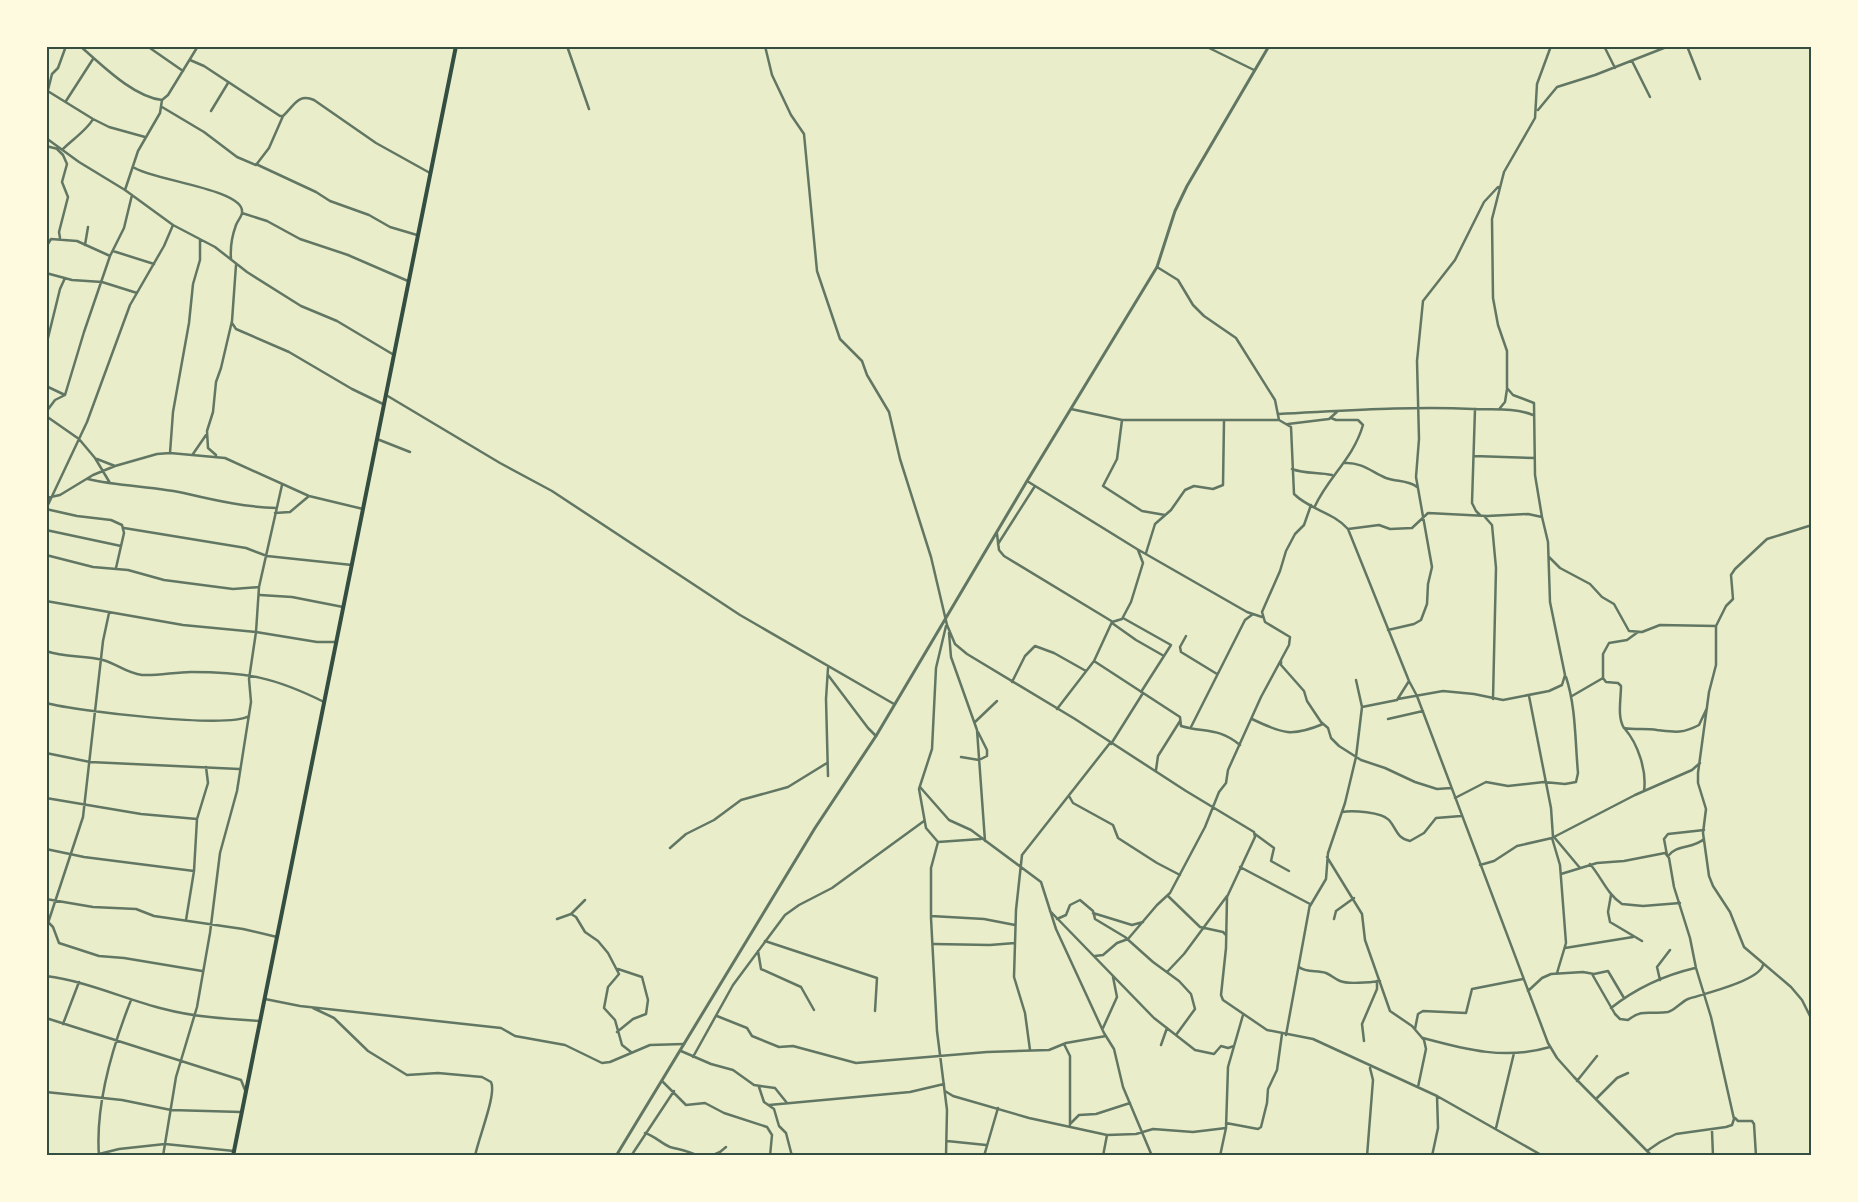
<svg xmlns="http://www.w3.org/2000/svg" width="1858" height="1202" viewBox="0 0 1858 1202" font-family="Lato,sans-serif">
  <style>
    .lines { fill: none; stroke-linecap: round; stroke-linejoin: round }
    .minor { stroke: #617663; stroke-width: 2.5 }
    .tertiary { stroke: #617663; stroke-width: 3 }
    .trunk { stroke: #344e41; stroke-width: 4 }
    .neatline { fill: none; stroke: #344e41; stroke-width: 2 }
  </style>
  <rect width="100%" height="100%" fill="#e9edc9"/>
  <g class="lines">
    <path class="minor" d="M80,46C101,64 133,97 162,100L168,95L198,46
      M147,46L183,71
      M567,46L589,109
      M765,46L772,75L791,115L804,134L817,271L840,339L862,361L867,375L889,412L900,459L931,557L947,625L955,644L967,654L1075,719L1186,791L1254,832L1255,837L1227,897L1226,948L1221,995L1223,1000L1267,1030L1313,1039L1437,1096L1543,1156
      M1205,46L1254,70
      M1604,46L1615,68
      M1687,46L1700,79
      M190,60L204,66L280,116H283C294,106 298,93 314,100L376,143L430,173
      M1632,61L1650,97
      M46,90L93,119L109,127L145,137
      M48,90L52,74L58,68L66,46
      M66,101L93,59
      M162,107L204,132L237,157L256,165L269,148L283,116
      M1538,110L1557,87L1595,75L1669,46
      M211,111L228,83
      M46,138L79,162L125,190L173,225L215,247L247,272L301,306L337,321L394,355
      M46,146L58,149
      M57,149L63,155L67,164L62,182L68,197L59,232L60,238
      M63,149C72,140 88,129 93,119
      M258,165L316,192L330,201L369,215L390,227L417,235
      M133,167C151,180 242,189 242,211C243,215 238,220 236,225C232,236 230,247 231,259
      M125,190L138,151L160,113L162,100
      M242,213L267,221L300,239L348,255L408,281
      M85,245L88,227
      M46,247L51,239L77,241L110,256
      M113,251L154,264
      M1157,267L1178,280L1193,305L1204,316L1236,338L1275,400L1279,420
      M46,273L72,280L102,282L137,293
      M232,323L236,329L289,352L352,389L383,404
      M46,346L60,289L65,278
      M46,386L65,395
      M386,395L500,463L552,491L740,615L894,704
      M1500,408L1505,402L1507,389
      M1071,409L1122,420H1279L1291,427L1294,494C1310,510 1333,512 1348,529L1409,681L1417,696L1548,1043L1557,1058L1574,1077L1652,1156
      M1475,409L1472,503L1476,511L1480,515
      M46,412L55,400L65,395L84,332L110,256L124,228L132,195
      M1279,414C1343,411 1408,406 1473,409C1493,410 1513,407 1533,415
      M46,416L79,439L95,458L110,483
      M1122,420L1117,459L1103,486L1142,511L1165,515
      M1288,424L1329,419L1338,411
      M377,439L410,452
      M170,453L173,412L189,323L193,284L200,260V240
      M193,454L206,435
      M216,455L208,448L207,431L213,412L216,382L221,368L232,321L236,265
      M1474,456L1535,458
      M97,459L115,466
      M1345,463C1361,462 1372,472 1386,478C1397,482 1408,480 1417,487
      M1292,469C1305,474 1318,472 1332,475
      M88,479C121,487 156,486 188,494C218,501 246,507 276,508
      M1027,481L1137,549L1247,612L1262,617
      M46,498L60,495L93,475L115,466L157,454L170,453L225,458L309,496L363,509
      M1315,506C1329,476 1353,459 1363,425L1358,420H1336L1331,418
      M46,509L87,422L130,305L164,246L173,225
      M46,509L77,516L111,520L122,525L124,533L116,568
      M275,513L290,512L309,496
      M1484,516L1492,525L1496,568L1493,699
      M1542,517L1535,475L1534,403L1513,395L1507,388V351L1498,325L1493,298L1492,219L1504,172L1535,118L1537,84L1551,46
      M1812,525L1767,539L1735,569L1731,575L1733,599L1726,606L1716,626V665L1709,692L1698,773V783L1706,809L1703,833L1709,876L1713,886L1730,912L1744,947L1791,987L1802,1000L1812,1020
      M124,528L246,548L267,556L352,565
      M1348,529L1379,525L1390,529L1412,528L1428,513L1487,516L1528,514L1542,517L1548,542L1550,602L1565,675L1562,685L1549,691L1503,700L1474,694L1443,691L1398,699
      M46,530L121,546
      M997,534L999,550L1004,556L1113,622
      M998,544L1035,486
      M1146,553L1155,524L1171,510L1185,490L1194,486L1213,489L1223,485L1224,421
      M46,555L93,567L128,570L164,580L233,589L259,587
      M1549,557L1560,568L1590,584L1602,597L1614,604L1629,631L1642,632L1660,625L1716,626
      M260,595L292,597L343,607
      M46,601L183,625L256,632L317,642H336
      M1123,618L1171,645L1141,692
      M1112,623L1136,640L1164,656
      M1388,630L1414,624L1421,620L1427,604L1428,584L1432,567L1416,477L1419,439L1417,361L1423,301L1455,260L1484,202L1498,187
      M949,633L951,657L977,730L985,841
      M1186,636L1180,647L1181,652L1217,674
      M46,651C65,658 84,655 103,660C117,664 126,673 142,675C158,676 175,672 191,672C246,672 274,677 324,702
      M1281,660V665L1304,691L1307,701L1321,722L1328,728L1331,738L1339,746L1361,760L1385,768L1415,782L1437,789L1451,788
      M1094,661L1180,717L1181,726C1205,733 1218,727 1240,745
      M828,668L826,699L828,776
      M828,675L868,728L876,736
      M1603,678L1606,682L1618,683L1621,686C1621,699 1617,717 1624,728C1635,730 1646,728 1657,730C1674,732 1682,734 1699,725L1707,708
      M1012,682L1025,656L1035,646L1054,653L1086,671
      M1529,696L1551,808L1553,837
      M1572,696L1603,678V654L1609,643L1627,640L1638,632
      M46,703C76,711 227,729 249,716
      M1362,707L1397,700L1409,681
      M1057,709L1094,661L1112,622L1122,619L1131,602L1143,563L1138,550
      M1252,719C1283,734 1292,737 1323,724
      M1388,719L1423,711
      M975,722L997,701
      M1191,727L1245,620L1253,614
      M1625,729C1638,744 1647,771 1644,791
      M1111,744L1143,693
      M46,753L90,762L239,769
      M961,757L979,760L987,756V750L978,732
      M1156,770L1158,756L1180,721
      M920,787L949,820L971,830L1041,882L1056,929L1104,1033L1114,1049L1123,1087L1152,1156
      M1069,796L1073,803L1113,825L1118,838L1157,863L1180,875
      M46,798L141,814L197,819
      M1455,798L1486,782L1508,786L1544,782L1565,784L1576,782L1578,773C1575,741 1576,707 1566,677
      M1342,812C1352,810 1382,812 1389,820C1397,829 1396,838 1410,841L1424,833L1436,818L1461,816
      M1255,834L1274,848L1271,861L1289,871
      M1554,837L1580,868
      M1552,838L1560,865L1566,943L1557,973
      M938,842L981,839
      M670,848L686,834L714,820L741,800L788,787L827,763
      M46,849L84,857L194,871
      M1667,855L1664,839L1668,834L1704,830
      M1668,856C1677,844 1693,849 1704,839
      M1327,857L1362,914L1365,940L1390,1011L1412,1026L1424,1040L1426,1049L1418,1087
      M1590,864C1602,878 1607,894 1622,904L1643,906L1680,903
      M1480,865L1494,861L1517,846L1552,838L1635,795L1692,770L1700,763
      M1240,867L1310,904L1286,1035
      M1561,874L1597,863L1624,861L1665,853L1669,858L1674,887L1690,938L1696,968L1711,1017L1734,1119L1732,1125L1726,1127L1676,1134L1660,1142L1647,1151
      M1611,895L1608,912L1610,922L1642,941
      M1168,896L1200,927L1223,932L1226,935
      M46,899L93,907L136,909L154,916L243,929L277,937
      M1310,906L1326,879L1328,853L1345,803L1356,757L1362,707L1356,680
      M1050,911L1154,1018L1195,1050L1214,1054L1221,1046L1228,1048L1234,1046
      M1093,913L1132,925L1143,922
      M571,914L576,917L585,932L598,941L608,953L619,974L608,987L604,1008L615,1020L622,1045L631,1052
      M931,916L984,919L1015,925
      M557,919L571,914L585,900
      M1057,919L1066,915L1070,905L1080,900L1093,911L1095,919L1125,937L1153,962L1179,981L1191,994L1195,1009L1176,1035
      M1334,919L1336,911L1354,898
      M186,920L194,871L197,819L208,783L206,767
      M48,922L53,927L59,943L99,956L124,958L202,971
      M46,929L83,817L103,641L109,613
      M765,941L877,978L875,1011
      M934,944L990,945L1015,943
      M1565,948L1633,937
      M758,951L761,969L801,987L814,1010
      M1095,956L1103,955L1117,943L1128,939L1157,905L1170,893L1205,827L1219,792L1226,783L1228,770L1261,697L1289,645L1290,637L1265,622L1262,612L1280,571L1286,551L1295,534L1304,525L1311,505
      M1299,967C1306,973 1317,970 1326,973C1331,975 1335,979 1340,981C1349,985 1370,982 1380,981
      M1167,972L1184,954L1227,896
      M1592,974L1615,1014L1620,1019L1628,1020C1643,1008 1651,1015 1668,1012C1675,1010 1681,1002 1688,999C1703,994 1759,981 1763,965
      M46,976C87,981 124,999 164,1009C194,1017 228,1019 259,1021
      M1660,980L1657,967L1670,950
      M1528,991L1542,978L1551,974L1583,972L1594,974L1608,971L1624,998
      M265,999L300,1006L501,1028L515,1036L565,1045L602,1063L610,1062L650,1045L684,1044
      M313,1008L334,1018L368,1051L407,1075L438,1073L482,1077L491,1082C497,1094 478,1139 475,1156
      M1611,1008C1635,989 1665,975 1695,968
      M717,1016L747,1028L752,1036L779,1047L793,1046L856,1063L987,1052L1049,1050L1066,1043L1106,1036
      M46,1018L241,1080L245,1090
      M63,1024L79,982
      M1103,1028L1117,997L1113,977
      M1415,1029L1418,1014L1423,1011L1466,1013L1472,989L1523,979
      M617,1032L633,1019L646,1014L648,1000L642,977L618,969
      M1423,1038C1467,1050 1506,1060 1550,1047
      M1364,1041L1362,1024L1377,989V981
      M1064,1044L1070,1056V1125
      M1161,1045L1167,1028
      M1030,1050L1025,1013L1014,977L1016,910L1022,855L1110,743
      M681,1051L711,1064L733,1070L754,1085L775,1088L787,1103
      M693,1057L733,985L785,915L799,905L832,888L924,821
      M662,1081L686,1105L705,1103L724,1113L767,1127L772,1135L770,1156
      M1577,1081L1597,1056
      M759,1087L764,1102L774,1109L779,1126L786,1133L792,1156
      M945,1091L953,1096L1029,1118L1107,1135L1136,1134L1153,1129L1193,1132L1226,1128
      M46,1092L122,1100L171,1110L241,1112
      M1596,1099L1617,1078L1628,1073
      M769,1105L910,1092L944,1084
      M1735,1118L1738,1121H1752L1754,1124L1756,1156
      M1071,1123L1079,1115L1096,1114L1130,1103
      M1226,1123L1258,1129L1261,1127L1267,1103L1268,1089L1277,1070L1282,1034
      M1496,1128L1514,1053
      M1712,1131L1713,1156
      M645,1133C655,1136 662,1144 670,1147C681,1150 687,1150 698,1156
      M947,1141L986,1145
      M91,1156L119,1149L165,1144L234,1151
      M99,1156C95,1104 112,1048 131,1000
      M163,1156L176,1077L197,1007L210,933L220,853L237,791L251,702L249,679L256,632L259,587L282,485
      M631,1156L674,1091
      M711,1156L720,1152L726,1147
      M946,1156L947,1110L937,1031L931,918V868L938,842L926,828L919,789L932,749L936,668L946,626
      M984,1156L998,1108
      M1103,1156L1107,1135
      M1220,1156L1226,1128L1228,1067L1243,1015
      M1367,1156L1373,1080L1370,1068
      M1432,1156L1438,1128L1437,1096"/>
    <path class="tertiary" d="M616,1156L815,828L876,736L1027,481L1157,267L1175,211L1187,186L1269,46"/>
    <path class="trunk" d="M233,1156L456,46"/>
  </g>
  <rect width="1858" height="1202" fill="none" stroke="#fefae0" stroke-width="95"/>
  <rect x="48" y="48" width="1762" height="1106" class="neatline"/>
</svg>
